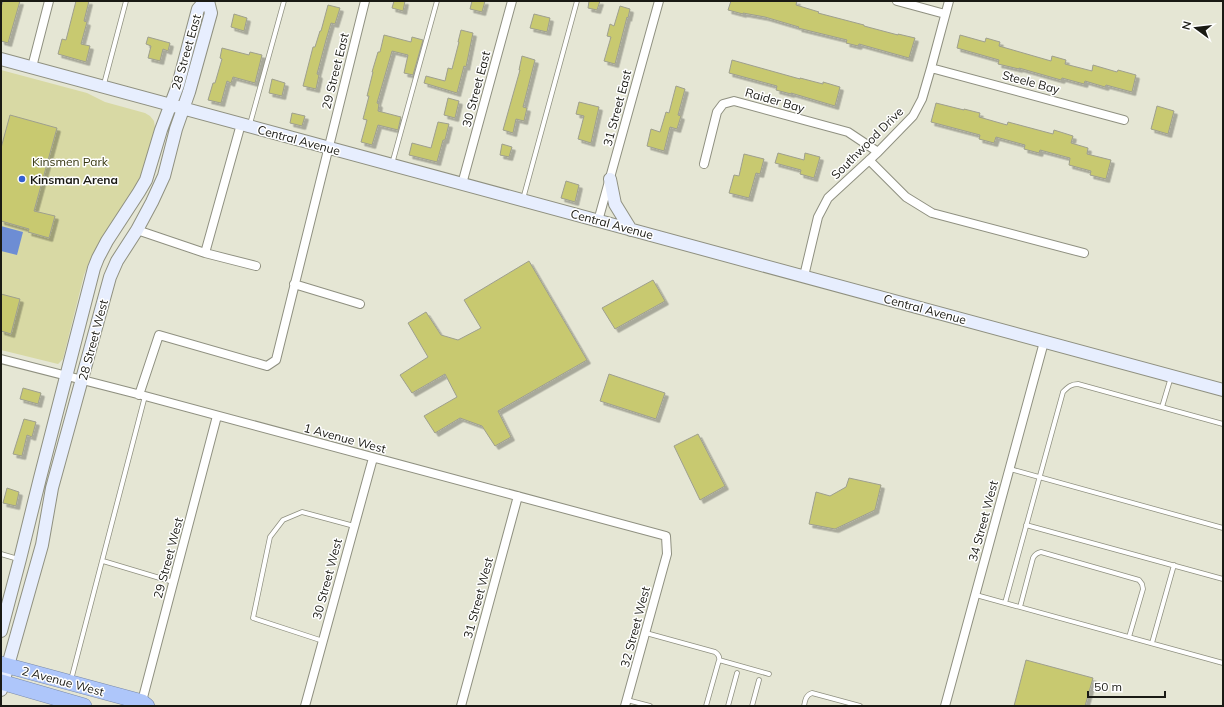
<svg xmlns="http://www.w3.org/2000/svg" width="1224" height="707" viewBox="0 0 1224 707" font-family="Mulish,sans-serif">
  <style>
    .green { fill: #d8d9a4 }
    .water { fill: #6d8dd4 }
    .building { fill: #c8c970; stroke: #9e9f8e; filter: url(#shadow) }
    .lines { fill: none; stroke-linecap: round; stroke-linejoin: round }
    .lane-casing { stroke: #8f9080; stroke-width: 5.5 }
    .street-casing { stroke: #8f9080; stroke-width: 10 }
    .secondary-casing { stroke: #8f9080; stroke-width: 14 }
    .highway-casing { stroke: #7a8aaa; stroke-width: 16 }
    .lane { stroke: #fff; stroke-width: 4 }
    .street { stroke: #fff; stroke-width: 8 }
    .secondary { stroke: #e7eefe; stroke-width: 12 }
    .highway { stroke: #aec6fa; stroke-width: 15 }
    .poi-dot { fill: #3560d1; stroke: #fff; stroke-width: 1.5 }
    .labels { text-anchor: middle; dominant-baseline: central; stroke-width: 3; stroke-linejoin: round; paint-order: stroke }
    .street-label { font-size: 12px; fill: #1a1a14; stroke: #fff }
    .park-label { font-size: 12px; fill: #35350e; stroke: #fff }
    .poi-label { font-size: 12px; font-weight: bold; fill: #1a1a14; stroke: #fff; text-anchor: start }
  </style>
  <defs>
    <filter id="shadow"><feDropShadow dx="3.5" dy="3.5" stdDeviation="0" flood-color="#0004"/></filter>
  </defs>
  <rect width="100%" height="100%" fill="#e5e6d4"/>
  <path class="green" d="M1,70L87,93L105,102L145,113L150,116L154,121L155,128L145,166L136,186L97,247L89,262L84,275L63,359L58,364L1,350Z"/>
  <path class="water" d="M1,226L23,232L17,255L1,251Z"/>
  <path class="building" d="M3,1H20L8,43L1,41V7Z
    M76,1H89L84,21L87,22L81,44L90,46L86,62L58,54L62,39L66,40Z
    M394,1H405L403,11L392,8Z
    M472,1H485L482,12L470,9Z
    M589,1H600L597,10L588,8Z
    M731,1H797L796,5L819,12L818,13L864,25V26L898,35V34L915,38L909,58L859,44L858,46L846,43L847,40L798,28L799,27L765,17L743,13V14L728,10Z
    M328,5L340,8L335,24L331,23L326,40L317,74L319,75L316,89L303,86L313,47H315L320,31H321Z
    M620,6L630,9L628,18L627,17L615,64L604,61L611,37L607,36L610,24L614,26Z
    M234,14L247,18L244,31L231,27Z
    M534,14L550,18L547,32L530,28Z
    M461,30L473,33L466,67L464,66L457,93L424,83L426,76L445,81L448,68L452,69L459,42H458Z
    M384,35L411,42L412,37L423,40L413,75L404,73L408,55L392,51L377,103L379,104L378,111L401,117L398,130L378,125L372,145L361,142L367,120L363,119L369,96H367L373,72H372L378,52H380Z
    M960,35L985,42L986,38L1000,42L999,46L1051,61L1052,56L1066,60L1065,64L1092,71L1093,65L1117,72L1118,70L1136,75L1132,92L1106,85L1105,87L1085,81L1084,84L1062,78L1061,80L1019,68V69L998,64L999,60L957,48Z
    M148,37L170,43L168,51L163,49L160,61L148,58L151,46L146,44Z
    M222,48L249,55L250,52L262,55L255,83L233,77L231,83L227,81L221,103L208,100L213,83H215L222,59L220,58Z
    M522,56L535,60L523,107L527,108L524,121L516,119L513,133L503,130L520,70H519Z
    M732,60L800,79V78L823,84V82L840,87L835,106L791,93V94L776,90L777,86L729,73Z
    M272,79L285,83L282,96L269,93Z
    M676,86L685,89L678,115L681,116L677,129L670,127L664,151L647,146L651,129L660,132L666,112L669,113Z
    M448,98L459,101L455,118L444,115Z
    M579,102L599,107L591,143L578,139L584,116L576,114Z
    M936,103L964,110V109L980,113L979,117L1007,125L1008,122L1053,134L1054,130L1073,136L1071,143L1088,148L1087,154L1111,160L1106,179L1090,175L1091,171L1069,165L1070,158L1040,150L1039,153L1024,149L1025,145L996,137L994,143L979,139L980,135L931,122Z
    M1157,106L1174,111L1168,134L1151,129Z
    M292,113L305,116L302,126L290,123Z
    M10,115L57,128L34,211L55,216L49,238L28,232L29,229L1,221V148Z
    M438,122L449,124L445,140H443L437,162L409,155L412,143L431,148Z
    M502,144L512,147L509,157L500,155Z
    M778,153L804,160L805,153L820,157L814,178L800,174L801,170L775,163Z
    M744,154L764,159L760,174L756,173L749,198L729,193L734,175L739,176Z
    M566,181L579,185L575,202L561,198Z
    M529,261L587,360L498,411L511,437L495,446L482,426L460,418L435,433L424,416L457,397L445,374L412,393L400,375L428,357L408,323L426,312L441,335L458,340L481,328L464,300Z
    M653,280L665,301L615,329L602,308Z
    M1,294L20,299L11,334L1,331Z
    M609,374L665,393L656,419L600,401Z
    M23,388L41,393L38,404L20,399Z
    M24,419L36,422L32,437L27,435L22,456L13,454Z
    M698,434L725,486L700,500L674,446Z
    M849,478L881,485L875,510L835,529L809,524L816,492L830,496L846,487Z
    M7,488L19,492L16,506L3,503Z
    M1026,660L1093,678L1085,706H1014Z"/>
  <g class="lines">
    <defs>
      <path id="lane" d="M104,84L126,1
        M250,124L284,1
        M392,164L437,1
        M523,199L577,1
        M1162,407L1171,377
        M1010,469L1223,528
        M1026,525L1223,579
        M1,554L18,559
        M103,561L173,582
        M976,595L1223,663
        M1005,603L1063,392C1068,387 1071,384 1078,384L1223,424
        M1020,607L1033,558C1035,554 1037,553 1041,552L1139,580L1142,584L1143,589L1129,637
        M646,633L715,652C718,654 720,656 719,660L706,706
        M323,641L253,618L270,537L283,520L302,512L354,526
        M1152,643L1174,565
        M719,660L769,674
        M71,680L145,396
        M627,700L650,706
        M728,706L737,673
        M752,706L759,680
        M804,706C805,700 806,695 812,693L860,706"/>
      <path id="street" d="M897,1L945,14
        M32,67L49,1
        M931,68L1124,120
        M869,160L906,197L932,213L1084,253
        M704,164L717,112L723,104L734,101L848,132L878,152
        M462,184L512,1
        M598,221L659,1
        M137,230L205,253L256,266
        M205,253L241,124
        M804,276L818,217L828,198L878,152L913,116L922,99L931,68L949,1
        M294,284L360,304
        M1,359L145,396L666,536L667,554L625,706
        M139,395L159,335L267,366L276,360L365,1
        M141,705L217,416
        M305,706L373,458
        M461,706L518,496
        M945,706L1044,342"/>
      <path id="secondary" d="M1,59L1223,390
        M610,179L615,204L631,230
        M1,631L20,559L40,478L94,268L98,258L107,241L139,192L146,180L161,130L178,85L198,9L205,1
        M1,690L42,545L52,488L110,277L117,261L137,230L152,202L164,176L176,129L189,92L211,13L208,1"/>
      <path id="highway" d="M1,664L142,702L147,706
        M1,682L84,706"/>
    </defs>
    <use href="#lane" class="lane-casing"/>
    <use href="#street" class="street-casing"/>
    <use href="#secondary" class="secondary-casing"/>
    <use href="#highway" class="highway-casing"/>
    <use href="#lane" class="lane"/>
    <use href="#street" class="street"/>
    <use href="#secondary" class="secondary"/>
    <use href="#highway" class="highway"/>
  </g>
  <circle class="poi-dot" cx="22" cy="179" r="4"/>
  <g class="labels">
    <g class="street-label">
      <text transform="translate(186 52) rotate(-74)">28 Street East</text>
      <text transform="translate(335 71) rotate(-76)">29 Street East</text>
      <text transform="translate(1031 82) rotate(15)">Steele Bay</text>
      <text transform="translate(476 89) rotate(-75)">30 Street East</text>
      <text transform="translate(775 100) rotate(16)">Raider Bay</text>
      <text transform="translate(617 108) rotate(-75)">31 Street East</text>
      <text transform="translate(299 140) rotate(15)">Central Avenue</text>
      <text transform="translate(867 143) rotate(-45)">Southwood Drive</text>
      <text transform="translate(612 224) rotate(15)">Central Avenue</text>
      <text transform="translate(925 309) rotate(15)">Central Avenue</text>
      <text transform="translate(93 340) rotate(-75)">28 Street West</text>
      <text transform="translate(345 438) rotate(15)">1 Avenue West</text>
      <text transform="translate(983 521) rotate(-75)">34 Street West</text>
      <text transform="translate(168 558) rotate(-75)">29 Street West</text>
      <text transform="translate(327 579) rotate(-75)">30 Street West</text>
      <text transform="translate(478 598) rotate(-75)">31 Street West</text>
      <text transform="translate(635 627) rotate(-75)">32 Street West</text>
      <text transform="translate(63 681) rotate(15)">2 Avenue West</text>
    </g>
    <g class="park-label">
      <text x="70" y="161">Kinsmen Park</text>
    </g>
    <g class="poi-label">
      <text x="30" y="179">Kinsman Arena</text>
    </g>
  </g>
  <rect width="1224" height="707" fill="none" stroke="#1a1a14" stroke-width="4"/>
  <g transform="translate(1196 28) rotate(285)" stroke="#ffffff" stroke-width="3" paint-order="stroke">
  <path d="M0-3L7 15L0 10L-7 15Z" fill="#1a1a14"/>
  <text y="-6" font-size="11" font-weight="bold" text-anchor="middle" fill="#1a1a14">N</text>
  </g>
  <path d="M1088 691v6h77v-6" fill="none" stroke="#1a1a14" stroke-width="2"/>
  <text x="1094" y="691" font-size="12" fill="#1a1a14" stroke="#ffffff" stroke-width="3" paint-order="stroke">50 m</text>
</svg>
